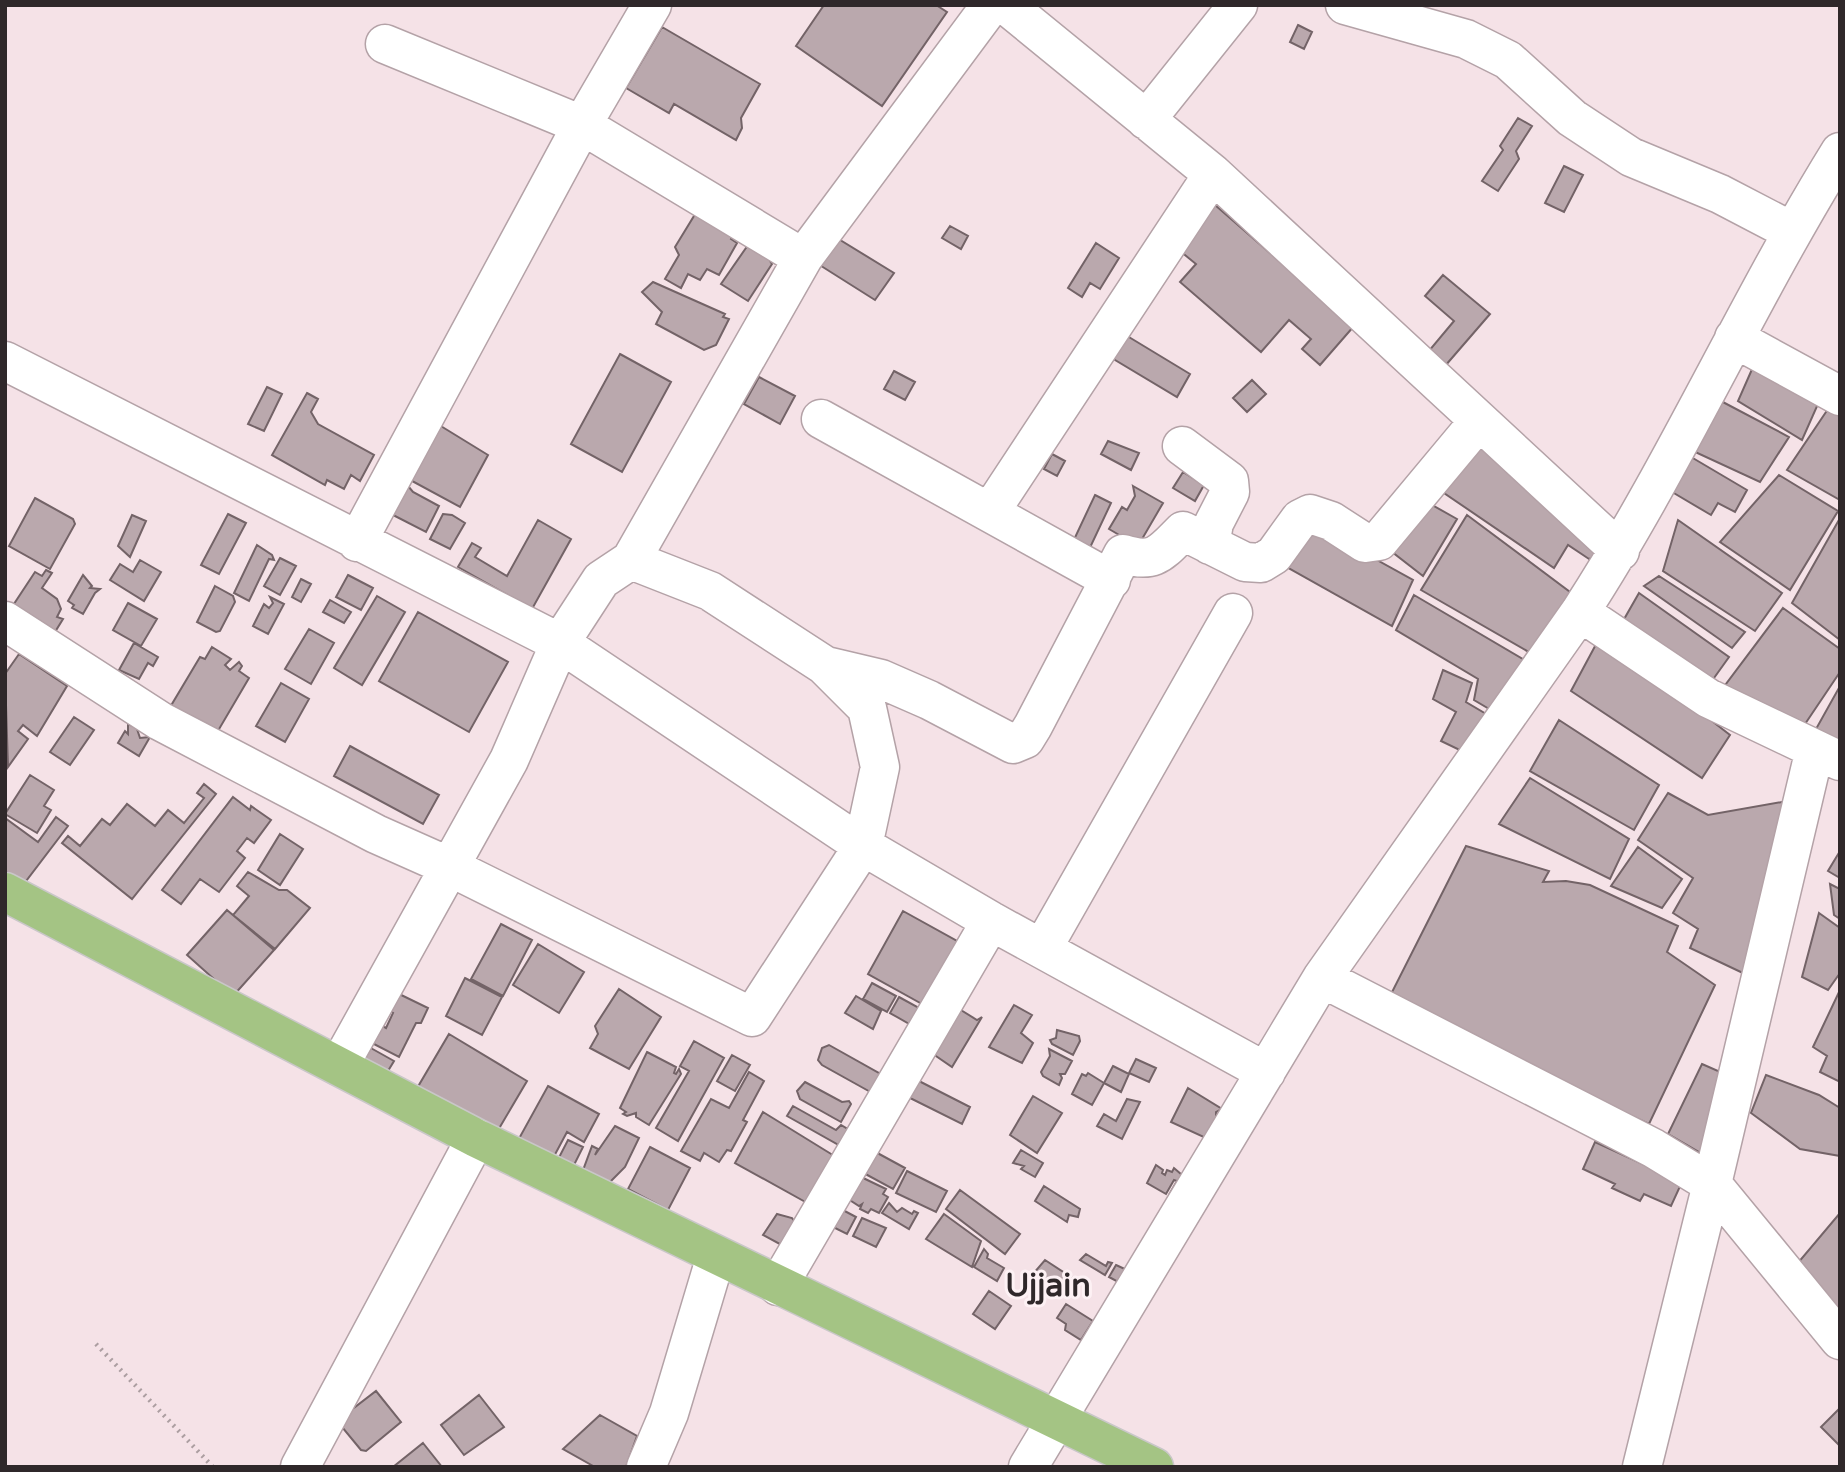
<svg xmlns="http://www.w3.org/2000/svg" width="1845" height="1472" viewBox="0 0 1845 1472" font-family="'Varela Round',sans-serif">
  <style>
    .building { fill: #baa8ad; stroke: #736367; stroke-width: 2 }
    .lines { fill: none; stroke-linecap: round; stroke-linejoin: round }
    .minor-casing { stroke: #b4a2a7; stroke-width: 41 }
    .major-casing { stroke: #c9c7c8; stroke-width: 41 }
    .path { stroke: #ac9ea1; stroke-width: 4.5; stroke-dasharray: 2 5; stroke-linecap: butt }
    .minor { stroke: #fff; stroke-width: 38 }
    .major { stroke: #a4c484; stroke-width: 38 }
    .labels { text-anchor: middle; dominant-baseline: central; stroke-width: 6; stroke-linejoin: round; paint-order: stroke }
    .town-label { font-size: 32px; font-weight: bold; fill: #2f282a; stroke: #fdf1f4 }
  </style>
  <rect width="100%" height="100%" fill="#f5e2e7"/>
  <path class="building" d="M824,5H936L947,12L882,106L796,46Z
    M1298,25L1312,32L1304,49L1290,42Z
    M662,27L760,84L741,118L742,128L736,140L674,104L669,113L626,88Z
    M1518,118L1532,126L1516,151L1519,159L1498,191L1482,181L1503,150L1500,146Z
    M1564,166L1583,175L1564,212L1545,203Z
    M1207,198L1354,326L1320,365L1302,349L1311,339L1289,320L1261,352L1180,282L1196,264L1169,242Z
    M701,215L735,231L731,239L737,243L719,275L707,269L700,280L688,274L681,288L665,279L679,255L675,247L694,216Z
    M950,226L968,236L961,249L942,238Z
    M832,235L894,273L875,300L818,264Z
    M1096,243L1119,258L1100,289L1090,283L1082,297L1068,288Z
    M748,245L761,247L772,264L748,301L721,284Z
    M1443,275L1490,314L1445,366L1428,352L1454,321L1425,296Z
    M653,282L725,314L723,317L729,319L716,345L704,350L656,324L662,312L642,292Z
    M1114,328L1190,374L1177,397L1100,351Z
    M620,354L671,382L622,472L571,444Z
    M1753,367L1818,404L1802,440L1738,401Z
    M894,371L915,382L905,400L884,389Z
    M759,377L795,396L780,424L744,404Z
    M1252,380L1266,394L1247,412L1233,398Z
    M267,387L282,394L264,431L248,424Z
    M307,393L318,399L311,412L318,424L374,455L360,481L351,475L344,489L327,480L325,485L272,455Z
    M1719,400L1789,437L1760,482L1693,451Z
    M1828,409L1840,416V500L1787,470Z
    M431,420L488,455L460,507L401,475Z
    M1477,440L1608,552L1589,559L1568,545L1554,568L1441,491Z
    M1108,441L1139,453L1131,470L1101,454Z
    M1052,454L1065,461L1057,476L1044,469Z
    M1686,454L1747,490L1735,512L1718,503L1711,515L1667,489Z
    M1183,472L1204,485L1195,501L1173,488Z
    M1779,475L1838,511L1790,590L1720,542Z
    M408,486L413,492L439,506L426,532L393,515Z
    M1133,486L1163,503L1138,546L1109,529L1122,507L1127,510L1135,496Z
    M1095,495L1111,503L1087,554L1071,546Z
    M35,498L73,519L75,524L50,569L9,546Z
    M1425,501L1457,519L1423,576L1387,548Z
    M228,514L246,523L219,574L201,565Z
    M443,514L452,515L465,523L450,549L430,539Z
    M132,515L146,521L130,557L118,546Z
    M1467,515L1578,598L1534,655L1421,590Z
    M1840,518V640L1792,603Z
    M538,520L571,539L532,609L458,567L472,543L481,548L475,557L507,576Z
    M1678,520L1782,593L1755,631L1663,571Z
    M1310,523L1413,580L1392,626L1285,566Z
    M257,545L272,555L274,560L269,559L249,601L234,593Z
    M280,558L296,566L280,595L264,586Z
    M140,560L161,572L144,601L110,580L120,564L133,572Z
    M46,570L52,573L42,588L57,599L61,609L57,617L63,619L50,640L8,613L35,572L42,576Z
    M83,575L92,586L90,588L100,589L95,593L83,614L72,608L74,605L68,601Z
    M348,575L373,588L361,610L336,597Z
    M1659,576L1745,632L1732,648L1644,586Z
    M301,579L311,584L301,602L292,597Z
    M215,586L233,596L235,602L220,631L216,632L197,622Z
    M1639,593L1729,657L1709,685L1619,628Z
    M1414,595L1528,662L1496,713L1474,700L1478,679L1396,630Z
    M377,596L405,612L362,685L334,668Z
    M270,597L284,604L268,634L253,626L264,604L269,608L273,603Z
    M330,600L351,612L344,623L323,612Z
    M128,603L157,619L141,646L113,630Z
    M1783,608L1840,649V672L1799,733L1723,688Z
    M418,612L508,662L469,732L379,681Z
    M309,629L334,643L311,684L285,669Z
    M1601,635L1730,735L1702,778L1571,691Z
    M134,643L158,657L153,666L148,663L139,679L119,670Z
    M212,647L231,659L225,665L230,670L239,662L242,666L239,671L249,678L215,736L169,709L200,657L205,659Z
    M19,654L67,686L37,736L23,725L18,731L28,739L8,767L5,674Z
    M1443,670L1472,683L1466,702L1493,718L1470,755L1441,741L1456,712L1433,699Z
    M281,683L309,699L285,742L256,726Z
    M1840,686V753L1811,738Z
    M74,717L94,730L70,765L50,752Z
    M1559,720L1659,785L1634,830L1530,771Z
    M135,723L140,738L150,737L139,756L118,743L125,731L128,734V724L133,726Z
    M350,746L439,795L423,824L334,776Z
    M30,775L54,790L44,806L51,810L37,833L5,814Z
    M1530,778L1629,839L1610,879L1499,824Z
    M204,784L216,794L132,899L62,843L68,836L80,846L102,819L110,825L127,804L155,826L168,810L184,823L204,798L197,793Z
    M1668,793L1708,815L1793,800L1745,974L1690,948L1698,929L1673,913L1693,878L1638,840Z
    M233,797L250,810L251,806L271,820L254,843L247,838L237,851L245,858L219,892L200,879L181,904L162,890Z
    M56,817L68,826L23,885L5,871V818L38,842Z
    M280,834L303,849L280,885L258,870Z
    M1466,846L1549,871L1543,882L1566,881L1590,885L1678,926L1667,952L1715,985L1649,1124L1387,1002Z
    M1638,847L1682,879L1662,908L1611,886Z
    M1840,851V878L1828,871Z
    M248,872L279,890H287L310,908L275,949L233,915L249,896L237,886Z
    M1830,884L1840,889V919L1834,915Z
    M227,910L274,950L233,996L187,955Z
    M903,911L966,946L931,1009L868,974Z
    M1819,913L1840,928V973L1828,990L1802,977Z
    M501,924L532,940L503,996L471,979Z
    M538,944L584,972L559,1013L513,985Z
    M465,978L502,997L482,1035L446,1016Z
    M872,983L896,996L887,1012L863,999Z
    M619,989L661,1017L629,1069L590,1048L598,1034L595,1026Z
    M1840,990V1082L1820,1072L1827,1056L1813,1047Z
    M393,991L428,1008L421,1023H416L399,1057L370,1042L379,1024L386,1028L393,1013L385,1008Z
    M856,996L881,1011L873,1029L845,1013Z
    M899,997L921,1009L911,1025L890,1013Z
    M1014,1005L1032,1015L1021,1033L1033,1043L1022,1063L989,1047Z
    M956,1007L977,1020L982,1017L952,1067L933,1054Z
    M1057,1030L1079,1036L1080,1041L1073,1055L1052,1044L1050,1040L1056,1038Z
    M449,1034L527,1081L494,1137L416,1090Z
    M694,1041L724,1058L678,1141L656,1128L689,1071L680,1066Z
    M829,1045L893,1081L883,1099L822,1065L818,1060L822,1048Z
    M369,1047L394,1061L385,1076L359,1061Z
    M1049,1049L1072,1061L1065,1074H1060L1062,1078L1059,1085L1043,1076L1041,1072L1050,1056Z
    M647,1052L676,1067L674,1073L676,1074L679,1069L681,1074L649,1125L636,1117V1113L627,1116L623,1114L626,1112L620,1108Z
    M732,1055L750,1065L735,1091L717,1081Z
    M1136,1059L1156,1068L1149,1082L1129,1073Z
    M1702,1064L1725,1074L1706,1156L1668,1134Z
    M1113,1066L1129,1074L1121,1092L1104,1083Z
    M749,1072L764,1081L743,1120L747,1122L731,1151L727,1150L719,1162L704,1153L700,1161L681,1151L711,1099L729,1108Z
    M1088,1073L1104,1083L1092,1105L1072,1094L1082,1074L1086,1076Z
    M1766,1075L1819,1095L1840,1108V1156L1800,1149L1751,1113Z
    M915,1079L970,1107L962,1124L906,1096Z
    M805,1082L842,1102L849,1101L851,1104L841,1122L800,1099L797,1091Z
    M548,1086L599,1114L584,1142L567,1132L551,1162L516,1144Z
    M1188,1088L1222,1109L1216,1112V1122L1208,1139L1171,1122Z
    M1033,1096L1062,1113L1037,1153L1010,1135Z
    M1127,1099L1140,1102L1122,1139L1097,1126L1104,1114L1116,1121Z
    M793,1106L836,1130L841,1125L861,1137L853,1153L787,1116Z
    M763,1112L836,1157L809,1204L735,1163Z
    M615,1126L639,1138L625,1167L609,1183L582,1173L592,1146L598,1149L595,1155Z
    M568,1140L583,1147L568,1177L553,1169Z
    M1595,1142L1682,1182L1671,1206L1644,1194L1640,1201L1612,1188L1615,1184L1583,1169Z
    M650,1147L690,1168L668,1210L628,1189Z
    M870,1149L905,1168L893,1189L858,1170Z
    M1021,1150L1043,1163L1035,1177L1021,1169L1024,1166L1013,1163Z
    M1156,1165L1163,1170L1162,1173L1165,1175L1167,1170L1172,1172L1174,1168L1182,1175L1169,1195L1177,1181L1174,1180L1166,1194L1147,1183Z
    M907,1171L947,1191L936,1212L896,1193Z
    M859,1176L886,1189L883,1194L888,1197L879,1213L871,1209L868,1213L860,1209L862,1204L859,1206L845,1197Z
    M1044,1186L1080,1209L1078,1217L1069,1215L1067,1222L1035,1201Z
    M960,1190L1020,1234L1005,1254L946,1209Z
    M889,1203L897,1212L902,1208L912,1214L914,1211L918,1213L909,1229L882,1213Z
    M839,1208L856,1217L847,1234L831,1226Z
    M1840,1213V1321L1797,1264Z
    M777,1214L792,1218L797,1225L789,1249L763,1235Z
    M944,1214L981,1241L972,1267L926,1239Z
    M862,1218L886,1228L876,1247L853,1236Z
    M984,1249L988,1254L987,1258L1004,1268L997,1281L974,1267Z
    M1086,1254L1106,1266L1108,1262L1112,1263L1105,1275L1080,1260Z
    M1045,1260L1074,1279L1058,1294L1033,1274Z
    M1116,1265L1127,1270L1120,1283L1109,1277Z
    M989,1291L1011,1306L995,1329L973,1314Z
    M1066,1304L1093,1321L1081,1340L1065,1330L1066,1324L1057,1318Z
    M376,1391L401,1422L366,1451L361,1450L337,1421Z
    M479,1395L504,1427L464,1455L441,1425Z
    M1840,1408V1446L1821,1427Z
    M600,1415L637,1436L626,1467H595L563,1449Z
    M423,1443L442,1467H393Z"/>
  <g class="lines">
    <defs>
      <path id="minor" d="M1006,5L1213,174L1620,551
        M1345,5L1466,39L1508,60L1572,118L1631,157L1720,194L1791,231
        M385,44L582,125L803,258
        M1146,120L1238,5
        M1734,338L1840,396
        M5,361L560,643L863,846L991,921L1266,1072
        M821,419L1111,580
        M1182,446L1229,481L1230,492L1214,523L1210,545
        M990,512L1213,174
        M357,542L582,125L652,5
        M631,560L803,258L991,5
        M1580,612L1708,698L1840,761
        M5,621L160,721L376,834L448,866L752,1017L863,846L880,767L867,708L824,665L710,591L631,560L601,580L560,643L509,760L339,1066
        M826,666L881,679L929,700L1013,744L1025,739L1033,726L1123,554C1155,564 1161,553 1183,531L1245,562L1261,563L1274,555L1300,519L1310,514L1331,521L1365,543L1379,541L1479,421
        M1042,949L1233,613
        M1322,978L1653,1148L1712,1184L1840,1340
        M778,1286L991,921
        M300,1467L476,1138
        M646,1467L669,1413L716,1256
        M1028,1467L1322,978L1580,612C1676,464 1747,302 1840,152
        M1642,1467L1712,1184L1815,749"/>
      <path id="major" d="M5,892L476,1138L1154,1467"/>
    </defs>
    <use href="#minor" class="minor-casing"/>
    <use href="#major" class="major-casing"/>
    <path class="path" d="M96,1344L213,1467"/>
    <use href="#minor" class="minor"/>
    <use href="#major" class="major"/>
  </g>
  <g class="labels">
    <g class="town-label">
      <text x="1048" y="1286">Ujjain</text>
    </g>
  </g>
  <rect width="1845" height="1472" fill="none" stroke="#2f282a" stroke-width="14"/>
</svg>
